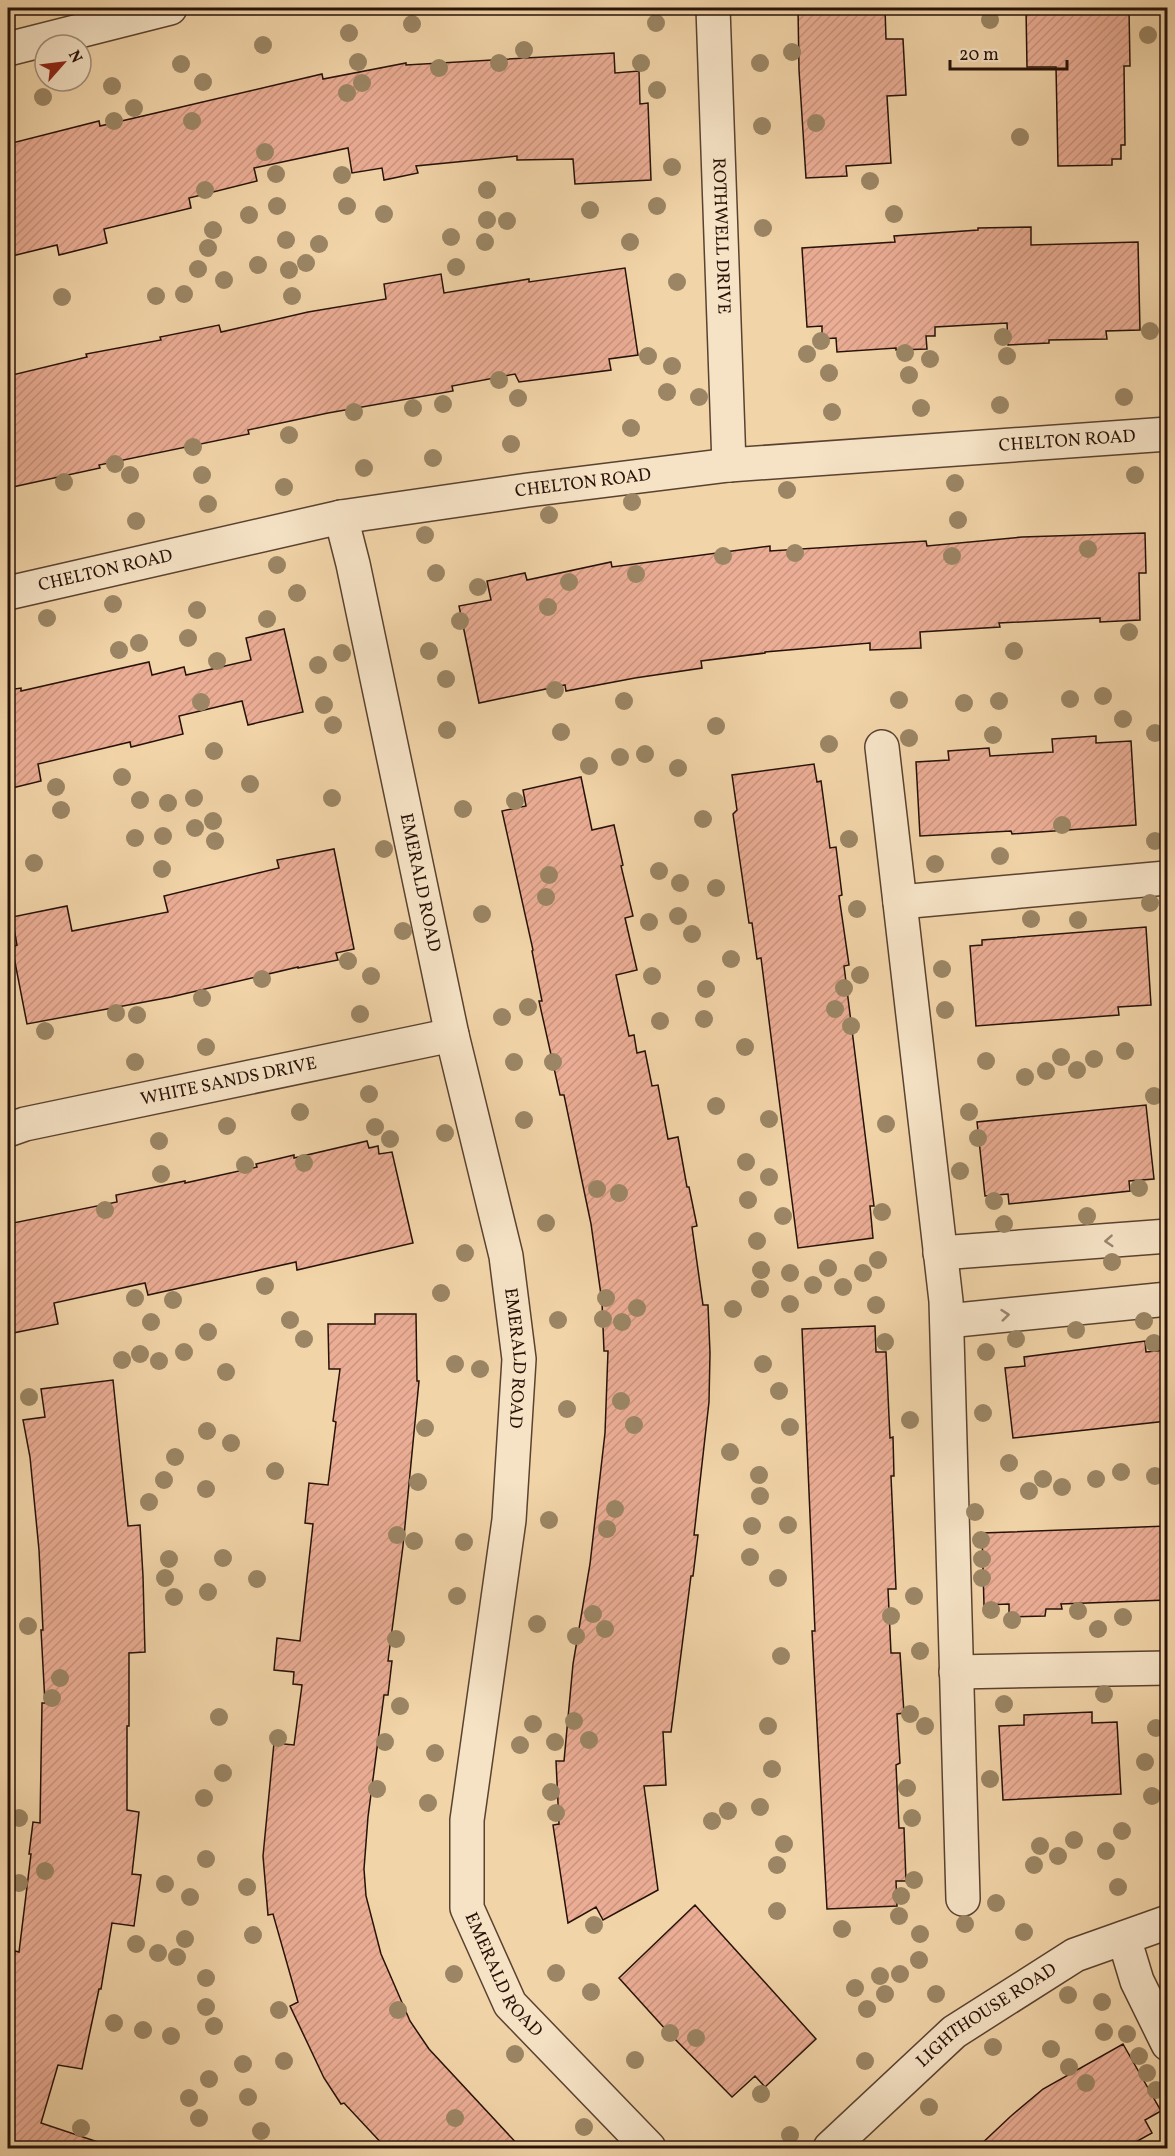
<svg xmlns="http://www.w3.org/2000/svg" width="1175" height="2156" viewBox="0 0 1175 2156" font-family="Vollkorn,serif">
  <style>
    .building { fill: url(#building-hatch); stroke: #271208; stroke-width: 1.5 }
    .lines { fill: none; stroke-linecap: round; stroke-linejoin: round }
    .minor-casing { stroke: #5a4230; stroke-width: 36 }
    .minor { stroke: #f6e3c6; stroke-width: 33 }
    .tree { fill: #9b8564 }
    .oneway { stroke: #998570 }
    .labels { text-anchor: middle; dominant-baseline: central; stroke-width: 4.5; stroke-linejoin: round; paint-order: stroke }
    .street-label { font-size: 18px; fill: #271208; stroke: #f6e3c6 }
  </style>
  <defs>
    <pattern id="building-hatch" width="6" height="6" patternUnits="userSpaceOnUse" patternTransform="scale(1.5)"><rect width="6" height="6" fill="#ebad95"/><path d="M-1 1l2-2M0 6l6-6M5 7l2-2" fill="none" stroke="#ca947f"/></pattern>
  </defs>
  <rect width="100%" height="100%" fill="#f1d4a8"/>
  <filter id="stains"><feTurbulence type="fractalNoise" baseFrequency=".00333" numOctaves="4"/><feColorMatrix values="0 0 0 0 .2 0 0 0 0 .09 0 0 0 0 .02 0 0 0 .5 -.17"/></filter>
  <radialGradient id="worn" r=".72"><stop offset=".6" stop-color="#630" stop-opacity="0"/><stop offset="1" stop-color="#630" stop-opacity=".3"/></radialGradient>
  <path class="building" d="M798,8H885L886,39H903L906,95L887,96L891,163L846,166L847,176L806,178L799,70Z
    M1026,8H1129L1130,66H1124L1125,145H1121V159H1112V165L1058,166L1056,67H1027Z
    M614,53L615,73L639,71L640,104L648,103L651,180L575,184L573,159L517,160V156L416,166L418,173L384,180L382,168L352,173L348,148L254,168L257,181L189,198L191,208L104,229L107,243L59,255L57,245L8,257V144L99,121L100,126L322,74L323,79L406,63V65Z
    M1031,227V245L1138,242L1140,330L1106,331L1107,339L1049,340V343L1008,345L1007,323L935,327V336H926L927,349L896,350V348L837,352L836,338L822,339V326L807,327L802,248L895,242L894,236L978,230V228Z
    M625,268L638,355L609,359L611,370L519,382L515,374L452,386L453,391L328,413L248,430L249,434L99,465L100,468L8,488V376L87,357L86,354L161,340L160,337L219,325L221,332L308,312L386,299L384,284L441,274L444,293L529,279V282Z
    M1145,533L1146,573H1139L1140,620L1100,622V618L999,623L1000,627L920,632L921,648L870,650V643L765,652V653L701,661L702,668L635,678L566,691L565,685L479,703L459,606L491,600L487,581L525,573L527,580L611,562L612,567L770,546V551L926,541L927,546L1022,537Z
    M284,629L303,712L248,725L242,701L179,716L183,734L131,747L130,742L38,764L41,781L8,789V690L21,688V691L149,662L152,675L184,667L186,675L251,660L246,638Z
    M1096,736V743L1131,741L1136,825L1012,834L1011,831L920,836L916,762L949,760L948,751L989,748L990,756L1053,752L1052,739Z
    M814,764L817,782L821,781L830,848L836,847L842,895L839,896L849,965L844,966L874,1206H870L873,1238L798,1248L761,958L757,959L752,923H749L733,814L737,810L732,775Z
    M581,777L592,830L614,825L623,865L621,866L633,916L625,918L637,970L616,975L629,1036L634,1035L637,1053L645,1051L652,1086L658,1085L668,1139L678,1137L687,1187H689L697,1226L692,1227L703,1305H708L710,1353L709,1402L694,1535H698L693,1576H691L671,1732H663L666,1785L644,1786L658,1890L603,1920L596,1907L568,1923L553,1825L559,1824L556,1761H564L573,1664L590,1564L605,1433L608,1351H604L602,1302L591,1224L564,1095H560L539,1001H542L532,951L533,950L502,811L526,806L523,790Z
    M334,849L354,949L336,953L338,960L298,968V967L171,997L27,1024L12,947L17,945L12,917L67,906L72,931L168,912L164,896L279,868L277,860Z
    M1146,927L1151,1005L1118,1007L1119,1015L976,1026L970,946L982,945V940Z
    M1146,1105L1154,1179L1129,1181L1130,1191L1047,1200L1009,1204L1008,1194L985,1196L977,1122Z
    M367,1141L369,1148L378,1146L379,1154L392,1152L413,1243L297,1270L296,1262L148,1295L145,1283L54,1303L58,1324L8,1334V1224L117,1202L116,1195L185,1181V1183L257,1167L256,1164L294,1155V1158Z
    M375,1314H416L417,1381H419L403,1546L388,1661H392L388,1695H384L368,1817L364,1869L366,1896L381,1954L410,2021L429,2049L521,2148H386L344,2103L341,2104L324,2078L290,2006L298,2002L273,1914L268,1915L263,1856L274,1743L294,1745L302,1685L293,1684L294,1672L274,1670L277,1638L300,1641L313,1524L305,1523L309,1483L328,1485L336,1422L333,1421L340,1369H329L328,1324H375Z
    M875,1326L876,1352H886L890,1438L893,1437L894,1476H891L896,1589H888L891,1653H900L904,1713L897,1714L900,1763L896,1765L899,1828H904L906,1881H896L897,1906L827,1909L812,1631H815L802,1329Z
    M1145,1341L1146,1352L1167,1350V1421L1013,1438L1005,1368L1025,1366L1024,1357Z
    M113,1380L128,1526L140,1525L143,1576L145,1652L129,1653V1726H127V1810L139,1812L132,1874L141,1875L134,1926L112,1923L101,1989H99L82,2069L58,2065L41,2123L101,2143L100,2148H8V1997L15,1951L19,1952L31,1854H29L33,1822L40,1823L42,1703H45L41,1630H43L39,1550L30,1457L23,1420L45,1417L41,1389Z
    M1167,1526V1600L1061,1604L1062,1609H1046L1045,1616L1009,1617V1604L984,1605L982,1533Z
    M1092,1712V1723L1117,1722L1121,1794L1003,1800L999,1726L1024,1725V1715Z
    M695,1905L816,2039L765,2087L755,2076L732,2097L667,2031L619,1978Z
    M1123,2044L1161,2111L1145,2120L1152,2133L1125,2148H977L1011,2116L1043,2089Z"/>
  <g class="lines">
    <defs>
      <g id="minor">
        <path id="s1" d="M713,8L729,465"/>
        <path d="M8,49L170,8"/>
        <path id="s2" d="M341,517L353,564L452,1035L506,1256L519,1359L509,1520L467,1820V1908L510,2004L649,2148"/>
        <path id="s3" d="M8,593L341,517L528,490L729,465L1168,434"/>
        <path d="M882,747L946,1301L963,1899"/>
        <path d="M900,902L1166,878"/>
        <path id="s4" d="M8,1130L25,1124L452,1035"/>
        <path d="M940,1253L1168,1236"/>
        <path d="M947,1321L1168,1299"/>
        <path d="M956,1672L1168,1668"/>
        <path d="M1124,1938L1137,1981L1168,2044"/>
        <path id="s5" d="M830,2148L954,2032L1075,1955L1168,1922"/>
      </g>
    </defs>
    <use href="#minor" class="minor-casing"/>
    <use href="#minor" class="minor"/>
  </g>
  <g class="tree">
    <circle cx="990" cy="20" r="9"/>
    <circle cx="656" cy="23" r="9"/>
    <circle cx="412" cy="24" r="9"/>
    <circle cx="349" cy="33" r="9"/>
    <circle cx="1148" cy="35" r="9"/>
    <circle cx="263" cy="45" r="9"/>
    <circle cx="524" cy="50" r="9"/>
    <circle cx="792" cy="52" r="9"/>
    <circle cx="358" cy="62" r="9"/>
    <circle cx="499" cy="63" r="9"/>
    <circle cx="641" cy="63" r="9"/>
    <circle cx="760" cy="63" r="9"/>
    <circle cx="181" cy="64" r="9"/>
    <circle cx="439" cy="68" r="9"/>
    <circle cx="203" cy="82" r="9"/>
    <circle cx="362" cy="83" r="9"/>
    <circle cx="112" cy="86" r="9"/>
    <circle cx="657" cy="90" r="9"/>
    <circle cx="347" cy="93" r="9"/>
    <circle cx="43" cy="97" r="9"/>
    <circle cx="134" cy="108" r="9"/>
    <circle cx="114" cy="121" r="9"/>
    <circle cx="192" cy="121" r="9"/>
    <circle cx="816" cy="123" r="9"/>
    <circle cx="762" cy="126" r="9"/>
    <circle cx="1020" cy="137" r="9"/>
    <circle cx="265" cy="152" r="9"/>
    <circle cx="672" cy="167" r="9"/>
    <circle cx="276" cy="174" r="9"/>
    <circle cx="342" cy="175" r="9"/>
    <circle cx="870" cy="181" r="9"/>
    <circle cx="205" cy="190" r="9"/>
    <circle cx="487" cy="190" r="9"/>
    <circle cx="277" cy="206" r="9"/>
    <circle cx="347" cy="206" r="9"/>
    <circle cx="657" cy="206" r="9"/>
    <circle cx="590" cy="210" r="9"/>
    <circle cx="384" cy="214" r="9"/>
    <circle cx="894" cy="214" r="9"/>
    <circle cx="249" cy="215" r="9"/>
    <circle cx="487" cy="220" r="9"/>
    <circle cx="507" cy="221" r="9"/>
    <circle cx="763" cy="228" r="9"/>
    <circle cx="213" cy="230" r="9"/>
    <circle cx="451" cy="237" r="9"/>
    <circle cx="286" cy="240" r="9"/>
    <circle cx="485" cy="242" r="9"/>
    <circle cx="630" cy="242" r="9"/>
    <circle cx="319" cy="244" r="9"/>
    <circle cx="208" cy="248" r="9"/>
    <circle cx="306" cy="263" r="9"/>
    <circle cx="258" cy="265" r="9"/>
    <circle cx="456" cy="267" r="9"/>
    <circle cx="198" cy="269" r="9"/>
    <circle cx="289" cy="270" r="9"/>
    <circle cx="224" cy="280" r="9"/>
    <circle cx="677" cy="282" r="9"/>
    <circle cx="184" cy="294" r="9"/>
    <circle cx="156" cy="296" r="9"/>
    <circle cx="292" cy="296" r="9"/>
    <circle cx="62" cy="297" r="9"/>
    <circle cx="1150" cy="331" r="9"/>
    <circle cx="1003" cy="337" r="9"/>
    <circle cx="821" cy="341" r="9"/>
    <circle cx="905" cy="353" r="9"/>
    <circle cx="807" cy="354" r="9"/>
    <circle cx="648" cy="356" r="9"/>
    <circle cx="1007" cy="356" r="9"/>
    <circle cx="930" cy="359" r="9"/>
    <circle cx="672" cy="366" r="9"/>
    <circle cx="829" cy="373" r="9"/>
    <circle cx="909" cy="375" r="9"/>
    <circle cx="499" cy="380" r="9"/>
    <circle cx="667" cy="392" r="9"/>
    <circle cx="699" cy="397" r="9"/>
    <circle cx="1124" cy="397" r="9"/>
    <circle cx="518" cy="398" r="9"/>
    <circle cx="443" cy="404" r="9"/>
    <circle cx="1000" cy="405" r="9"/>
    <circle cx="413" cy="408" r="9"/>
    <circle cx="921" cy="408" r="9"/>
    <circle cx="354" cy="412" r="9"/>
    <circle cx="832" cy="412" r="9"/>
    <circle cx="631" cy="428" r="9"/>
    <circle cx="289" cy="435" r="9"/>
    <circle cx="511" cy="444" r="9"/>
    <circle cx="193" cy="447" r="9"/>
    <circle cx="433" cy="458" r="9"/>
    <circle cx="115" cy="464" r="9"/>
    <circle cx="364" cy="468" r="9"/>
    <circle cx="130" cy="475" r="9"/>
    <circle cx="202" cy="475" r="9"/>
    <circle cx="1135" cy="475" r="9"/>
    <circle cx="64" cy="482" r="9"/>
    <circle cx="955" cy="483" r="9"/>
    <circle cx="284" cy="487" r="9"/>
    <circle cx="787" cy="490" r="9"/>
    <circle cx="632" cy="502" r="9"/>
    <circle cx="208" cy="504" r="9"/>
    <circle cx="549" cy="515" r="9"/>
    <circle cx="958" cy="520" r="9"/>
    <circle cx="136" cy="521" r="9"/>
    <circle cx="425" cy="535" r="9"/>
    <circle cx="1088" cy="549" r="9"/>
    <circle cx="795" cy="553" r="9"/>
    <circle cx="723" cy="556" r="9"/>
    <circle cx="952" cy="556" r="9"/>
    <circle cx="277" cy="565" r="9"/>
    <circle cx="436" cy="573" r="9"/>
    <circle cx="636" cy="574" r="9"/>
    <circle cx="569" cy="582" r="9"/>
    <circle cx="478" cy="587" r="9"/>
    <circle cx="297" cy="593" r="9"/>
    <circle cx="113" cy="604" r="9"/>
    <circle cx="548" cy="607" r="9"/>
    <circle cx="197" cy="610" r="9"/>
    <circle cx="47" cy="618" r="9"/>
    <circle cx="267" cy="619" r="9"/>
    <circle cx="460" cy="621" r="9"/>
    <circle cx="1129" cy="632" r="9"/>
    <circle cx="188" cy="638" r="9"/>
    <circle cx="139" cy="643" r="9"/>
    <circle cx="119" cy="650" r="9"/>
    <circle cx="429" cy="651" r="9"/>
    <circle cx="1014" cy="651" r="9"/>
    <circle cx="342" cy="653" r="9"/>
    <circle cx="217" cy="661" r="9"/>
    <circle cx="318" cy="665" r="9"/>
    <circle cx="446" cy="679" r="9"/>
    <circle cx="555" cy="690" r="9"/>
    <circle cx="1103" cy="696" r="9"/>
    <circle cx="1070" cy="699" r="9"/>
    <circle cx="899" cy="700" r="9"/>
    <circle cx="624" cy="701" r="9"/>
    <circle cx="999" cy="701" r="9"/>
    <circle cx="201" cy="702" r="9"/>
    <circle cx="964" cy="703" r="9"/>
    <circle cx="324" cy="705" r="9"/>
    <circle cx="1123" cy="719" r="9"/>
    <circle cx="333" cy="725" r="9"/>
    <circle cx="716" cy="726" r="9"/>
    <circle cx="447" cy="730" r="9"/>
    <circle cx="561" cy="732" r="9"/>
    <circle cx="1155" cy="733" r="9"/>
    <circle cx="993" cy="735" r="9"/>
    <circle cx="909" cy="738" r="9"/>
    <circle cx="829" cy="744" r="9"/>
    <circle cx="214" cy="751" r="9"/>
    <circle cx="645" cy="754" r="9"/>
    <circle cx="620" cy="757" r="9"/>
    <circle cx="589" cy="766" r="9"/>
    <circle cx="678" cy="768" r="9"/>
    <circle cx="122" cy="777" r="9"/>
    <circle cx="250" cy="784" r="9"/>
    <circle cx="56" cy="787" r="9"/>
    <circle cx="194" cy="798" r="9"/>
    <circle cx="332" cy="798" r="9"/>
    <circle cx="140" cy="800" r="9"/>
    <circle cx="515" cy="801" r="9"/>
    <circle cx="168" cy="803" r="9"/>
    <circle cx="463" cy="809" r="9"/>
    <circle cx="61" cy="810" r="9"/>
    <circle cx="703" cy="819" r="9"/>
    <circle cx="213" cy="821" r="9"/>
    <circle cx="1062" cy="825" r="9"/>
    <circle cx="195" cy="828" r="9"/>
    <circle cx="163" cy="836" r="9"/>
    <circle cx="135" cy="838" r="9"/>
    <circle cx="849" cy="839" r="9"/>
    <circle cx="215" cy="841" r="9"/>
    <circle cx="1155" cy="841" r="9"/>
    <circle cx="384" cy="849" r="9"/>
    <circle cx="1000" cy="856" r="9"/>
    <circle cx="34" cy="863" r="9"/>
    <circle cx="935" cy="864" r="9"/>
    <circle cx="162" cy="869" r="9"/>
    <circle cx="659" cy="871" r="9"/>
    <circle cx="549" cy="875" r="9"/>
    <circle cx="680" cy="883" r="9"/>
    <circle cx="716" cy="888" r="9"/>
    <circle cx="546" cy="897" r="9"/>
    <circle cx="1150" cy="903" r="9"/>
    <circle cx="857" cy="909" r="9"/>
    <circle cx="482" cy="914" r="9"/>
    <circle cx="678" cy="916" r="9"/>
    <circle cx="1031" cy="919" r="9"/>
    <circle cx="1078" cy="920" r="9"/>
    <circle cx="649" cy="922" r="9"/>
    <circle cx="403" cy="931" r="9"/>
    <circle cx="692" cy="934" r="9"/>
    <circle cx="731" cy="959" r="9"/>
    <circle cx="348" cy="961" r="9"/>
    <circle cx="942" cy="969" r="9"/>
    <circle cx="860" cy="975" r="9"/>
    <circle cx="371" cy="976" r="9"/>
    <circle cx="652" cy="976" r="9"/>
    <circle cx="262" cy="979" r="9"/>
    <circle cx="844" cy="988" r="9"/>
    <circle cx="706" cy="989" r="9"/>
    <circle cx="202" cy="998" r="9"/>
    <circle cx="528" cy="1007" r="9"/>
    <circle cx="835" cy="1009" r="9"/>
    <circle cx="945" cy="1010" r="9"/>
    <circle cx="116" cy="1013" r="9"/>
    <circle cx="360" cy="1014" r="9"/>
    <circle cx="137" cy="1015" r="9"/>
    <circle cx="502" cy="1017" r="9"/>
    <circle cx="704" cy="1019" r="9"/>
    <circle cx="660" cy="1021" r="9"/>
    <circle cx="851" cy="1026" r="9"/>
    <circle cx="45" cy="1031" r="9"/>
    <circle cx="206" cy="1047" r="9"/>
    <circle cx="745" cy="1047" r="9"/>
    <circle cx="1125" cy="1051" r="9"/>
    <circle cx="1061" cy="1057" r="9"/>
    <circle cx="1094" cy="1059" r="9"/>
    <circle cx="986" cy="1061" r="9"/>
    <circle cx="135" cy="1062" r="9"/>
    <circle cx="514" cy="1062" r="9"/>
    <circle cx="553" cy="1062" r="9"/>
    <circle cx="1077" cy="1070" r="9"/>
    <circle cx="1046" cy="1071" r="9"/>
    <circle cx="1025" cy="1077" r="9"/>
    <circle cx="369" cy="1094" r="9"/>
    <circle cx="1154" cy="1096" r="9"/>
    <circle cx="716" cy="1106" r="9"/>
    <circle cx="300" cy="1112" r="9"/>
    <circle cx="969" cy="1112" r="9"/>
    <circle cx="769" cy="1119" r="9"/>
    <circle cx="524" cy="1120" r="9"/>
    <circle cx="886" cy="1124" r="9"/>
    <circle cx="227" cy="1126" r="9"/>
    <circle cx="375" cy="1127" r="9"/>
    <circle cx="445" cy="1133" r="9"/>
    <circle cx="978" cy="1138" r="9"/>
    <circle cx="390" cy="1139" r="9"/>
    <circle cx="159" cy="1141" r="9"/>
    <circle cx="746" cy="1162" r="9"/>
    <circle cx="304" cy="1163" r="9"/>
    <circle cx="245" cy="1165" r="9"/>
    <circle cx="960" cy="1171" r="9"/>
    <circle cx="161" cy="1174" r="9"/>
    <circle cx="769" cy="1177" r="9"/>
    <circle cx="1139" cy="1188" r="9"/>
    <circle cx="597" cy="1189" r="9"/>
    <circle cx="619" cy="1193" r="9"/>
    <circle cx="748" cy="1200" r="9"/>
    <circle cx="994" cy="1201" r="9"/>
    <circle cx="105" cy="1210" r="9"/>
    <circle cx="882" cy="1212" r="9"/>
    <circle cx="783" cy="1216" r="9"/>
    <circle cx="1087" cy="1216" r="9"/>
    <circle cx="546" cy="1223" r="9"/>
    <circle cx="1004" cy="1224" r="9"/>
    <circle cx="757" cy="1241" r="9"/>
    <circle cx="465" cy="1253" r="9"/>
    <circle cx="878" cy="1260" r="9"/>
    <circle cx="1112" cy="1262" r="9"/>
    <circle cx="828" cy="1268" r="9"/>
    <circle cx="761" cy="1270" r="9"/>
    <circle cx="790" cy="1273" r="9"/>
    <circle cx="863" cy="1273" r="9"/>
    <circle cx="813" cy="1285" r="9"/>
    <circle cx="265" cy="1286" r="9"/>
    <circle cx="843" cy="1287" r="9"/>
    <circle cx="760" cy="1289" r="9"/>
    <circle cx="441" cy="1293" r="9"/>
    <circle cx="135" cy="1298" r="9"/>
    <circle cx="606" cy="1298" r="9"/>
    <circle cx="173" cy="1300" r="9"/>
    <circle cx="790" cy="1304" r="9"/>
    <circle cx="876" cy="1305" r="9"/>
    <circle cx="637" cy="1308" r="9"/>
    <circle cx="733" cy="1309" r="9"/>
    <circle cx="603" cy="1319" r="9"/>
    <circle cx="290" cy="1320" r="9"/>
    <circle cx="558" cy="1320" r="9"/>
    <circle cx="1144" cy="1321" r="9"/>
    <circle cx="151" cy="1322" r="9"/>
    <circle cx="622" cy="1322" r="9"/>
    <circle cx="1076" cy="1330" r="9"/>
    <circle cx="208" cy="1332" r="9"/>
    <circle cx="304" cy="1339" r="9"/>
    <circle cx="1016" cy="1339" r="9"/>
    <circle cx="885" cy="1342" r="9"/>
    <circle cx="1154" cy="1343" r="9"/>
    <circle cx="184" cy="1352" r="9"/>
    <circle cx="986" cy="1352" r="9"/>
    <circle cx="140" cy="1354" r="9"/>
    <circle cx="122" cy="1360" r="9"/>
    <circle cx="159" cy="1361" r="9"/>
    <circle cx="455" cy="1364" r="9"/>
    <circle cx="763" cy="1364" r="9"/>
    <circle cx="480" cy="1369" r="9"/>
    <circle cx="226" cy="1372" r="9"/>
    <circle cx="779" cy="1391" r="9"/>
    <circle cx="29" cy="1397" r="9"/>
    <circle cx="621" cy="1401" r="9"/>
    <circle cx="567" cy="1409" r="9"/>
    <circle cx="983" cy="1413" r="9"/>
    <circle cx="910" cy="1420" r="9"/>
    <circle cx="634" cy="1425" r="9"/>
    <circle cx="790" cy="1427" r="9"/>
    <circle cx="425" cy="1428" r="9"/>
    <circle cx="207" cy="1431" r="9"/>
    <circle cx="231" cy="1443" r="9"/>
    <circle cx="730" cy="1452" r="9"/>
    <circle cx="175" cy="1457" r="9"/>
    <circle cx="1009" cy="1463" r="9"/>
    <circle cx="275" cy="1471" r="9"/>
    <circle cx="1121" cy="1472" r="9"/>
    <circle cx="759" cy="1475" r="9"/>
    <circle cx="1155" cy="1476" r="9"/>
    <circle cx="1043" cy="1479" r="9"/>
    <circle cx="1096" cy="1479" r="9"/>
    <circle cx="164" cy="1480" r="9"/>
    <circle cx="418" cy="1482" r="9"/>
    <circle cx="1062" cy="1487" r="9"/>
    <circle cx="206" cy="1489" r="9"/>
    <circle cx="1029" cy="1491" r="9"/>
    <circle cx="760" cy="1496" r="9"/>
    <circle cx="149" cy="1502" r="9"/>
    <circle cx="615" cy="1509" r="9"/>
    <circle cx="975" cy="1512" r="9"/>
    <circle cx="549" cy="1520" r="9"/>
    <circle cx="788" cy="1525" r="9"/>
    <circle cx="752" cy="1526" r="9"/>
    <circle cx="607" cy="1529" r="9"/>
    <circle cx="397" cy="1535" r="9"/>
    <circle cx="981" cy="1540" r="9"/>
    <circle cx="414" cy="1541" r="9"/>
    <circle cx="464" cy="1542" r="9"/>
    <circle cx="750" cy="1557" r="9"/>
    <circle cx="223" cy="1558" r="9"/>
    <circle cx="169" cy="1559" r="9"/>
    <circle cx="982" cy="1559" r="9"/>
    <circle cx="165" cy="1578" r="9"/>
    <circle cx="778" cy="1578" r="9"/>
    <circle cx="982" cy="1578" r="9"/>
    <circle cx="257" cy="1579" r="9"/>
    <circle cx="208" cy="1592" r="9"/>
    <circle cx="457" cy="1596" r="9"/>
    <circle cx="914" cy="1596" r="9"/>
    <circle cx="174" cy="1597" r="9"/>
    <circle cx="991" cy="1610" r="9"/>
    <circle cx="1078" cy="1611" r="9"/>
    <circle cx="593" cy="1614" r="9"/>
    <circle cx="891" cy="1616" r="9"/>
    <circle cx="1123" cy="1617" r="9"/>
    <circle cx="1012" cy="1620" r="9"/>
    <circle cx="537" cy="1624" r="9"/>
    <circle cx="28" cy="1626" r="9"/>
    <circle cx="605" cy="1629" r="9"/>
    <circle cx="1098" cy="1629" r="9"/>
    <circle cx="576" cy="1636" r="9"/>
    <circle cx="396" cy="1639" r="9"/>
    <circle cx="920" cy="1651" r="9"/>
    <circle cx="781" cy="1656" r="9"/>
    <circle cx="60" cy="1678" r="9"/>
    <circle cx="1104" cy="1694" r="9"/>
    <circle cx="52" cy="1698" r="9"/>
    <circle cx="1004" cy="1704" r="9"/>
    <circle cx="400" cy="1706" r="9"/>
    <circle cx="910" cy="1714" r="9"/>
    <circle cx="219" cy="1717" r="9"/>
    <circle cx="574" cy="1721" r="9"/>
    <circle cx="533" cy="1724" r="9"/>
    <circle cx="768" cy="1726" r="9"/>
    <circle cx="925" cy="1726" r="9"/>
    <circle cx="1156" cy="1728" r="9"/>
    <circle cx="278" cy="1738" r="9"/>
    <circle cx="589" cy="1740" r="9"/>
    <circle cx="385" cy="1742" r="9"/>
    <circle cx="555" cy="1742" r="9"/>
    <circle cx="520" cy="1745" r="9"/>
    <circle cx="435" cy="1753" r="9"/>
    <circle cx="1145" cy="1762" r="9"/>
    <circle cx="772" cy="1769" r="9"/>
    <circle cx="223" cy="1773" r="9"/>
    <circle cx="990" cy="1779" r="9"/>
    <circle cx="907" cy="1788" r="9"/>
    <circle cx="377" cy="1789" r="9"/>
    <circle cx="551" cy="1792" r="9"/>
    <circle cx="1152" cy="1796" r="9"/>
    <circle cx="204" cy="1798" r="9"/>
    <circle cx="428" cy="1803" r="9"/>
    <circle cx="760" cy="1807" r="9"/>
    <circle cx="728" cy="1811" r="9"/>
    <circle cx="556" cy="1813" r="9"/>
    <circle cx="19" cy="1818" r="9"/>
    <circle cx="912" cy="1818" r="9"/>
    <circle cx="712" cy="1821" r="9"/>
    <circle cx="1122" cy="1831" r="9"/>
    <circle cx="1074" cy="1840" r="9"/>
    <circle cx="784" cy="1844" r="9"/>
    <circle cx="1040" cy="1846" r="9"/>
    <circle cx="1106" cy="1851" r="9"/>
    <circle cx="1058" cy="1856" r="9"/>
    <circle cx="206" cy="1859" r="9"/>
    <circle cx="777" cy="1865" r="9"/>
    <circle cx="1034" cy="1865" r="9"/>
    <circle cx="45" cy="1871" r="9"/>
    <circle cx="914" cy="1880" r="9"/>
    <circle cx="19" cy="1883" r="9"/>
    <circle cx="165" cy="1884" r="9"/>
    <circle cx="247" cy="1887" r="9"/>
    <circle cx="1118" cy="1887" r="9"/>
    <circle cx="901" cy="1896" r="9"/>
    <circle cx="190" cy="1897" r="9"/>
    <circle cx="996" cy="1903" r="9"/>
    <circle cx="777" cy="1911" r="9"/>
    <circle cx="899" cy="1916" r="9"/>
    <circle cx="965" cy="1924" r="9"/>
    <circle cx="594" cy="1925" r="9"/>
    <circle cx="842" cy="1929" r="9"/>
    <circle cx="1024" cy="1932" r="9"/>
    <circle cx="920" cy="1934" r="9"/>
    <circle cx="253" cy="1935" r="9"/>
    <circle cx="185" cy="1939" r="9"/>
    <circle cx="136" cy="1944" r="9"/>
    <circle cx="158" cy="1953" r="9"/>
    <circle cx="177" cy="1957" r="9"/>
    <circle cx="919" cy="1960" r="9"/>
    <circle cx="556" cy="1973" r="9"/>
    <circle cx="454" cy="1974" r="9"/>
    <circle cx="900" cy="1974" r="9"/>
    <circle cx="880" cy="1976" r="9"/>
    <circle cx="206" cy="1978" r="9"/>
    <circle cx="855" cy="1988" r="9"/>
    <circle cx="591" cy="1992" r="9"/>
    <circle cx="885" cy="1994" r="9"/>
    <circle cx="936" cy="1994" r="9"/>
    <circle cx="1068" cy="1995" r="9"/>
    <circle cx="1102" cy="2002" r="9"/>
    <circle cx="206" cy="2007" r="9"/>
    <circle cx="867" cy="2009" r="9"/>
    <circle cx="279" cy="2010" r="9"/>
    <circle cx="398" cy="2010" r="9"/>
    <circle cx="114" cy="2023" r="9"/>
    <circle cx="214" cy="2026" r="9"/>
    <circle cx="143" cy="2030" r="9"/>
    <circle cx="1104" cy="2032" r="9"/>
    <circle cx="670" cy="2033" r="9"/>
    <circle cx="1127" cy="2034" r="9"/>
    <circle cx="171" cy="2036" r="9"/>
    <circle cx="696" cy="2038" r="9"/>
    <circle cx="993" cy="2047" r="9"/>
    <circle cx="1051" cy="2049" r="9"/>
    <circle cx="515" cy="2054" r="9"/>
    <circle cx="1139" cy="2056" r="9"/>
    <circle cx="635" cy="2060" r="9"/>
    <circle cx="284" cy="2061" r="9"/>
    <circle cx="865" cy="2061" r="9"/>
    <circle cx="243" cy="2064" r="9"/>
    <circle cx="1069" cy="2067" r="9"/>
    <circle cx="1147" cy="2073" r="9"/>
    <circle cx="209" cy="2079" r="9"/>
    <circle cx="1086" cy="2083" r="9"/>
    <circle cx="1156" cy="2090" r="9"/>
    <circle cx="761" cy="2094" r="9"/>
    <circle cx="248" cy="2097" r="9"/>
    <circle cx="189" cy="2098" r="9"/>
    <circle cx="929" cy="2107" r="9"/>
    <circle cx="199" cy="2118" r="9"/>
    <circle cx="455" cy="2118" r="9"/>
    <circle cx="584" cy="2127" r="9"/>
    <circle cx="81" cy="2128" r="9"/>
    <circle cx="261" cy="2131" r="9"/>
    <circle cx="790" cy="2135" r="9"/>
  </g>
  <defs><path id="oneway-chevron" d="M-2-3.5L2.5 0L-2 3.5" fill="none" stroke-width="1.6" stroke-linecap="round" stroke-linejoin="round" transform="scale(1.5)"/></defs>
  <g class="oneway">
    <use href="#oneway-chevron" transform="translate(1109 1241) rotate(176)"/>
    <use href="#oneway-chevron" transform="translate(1005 1315) rotate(-6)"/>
  </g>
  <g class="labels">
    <g class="street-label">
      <text stroke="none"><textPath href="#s1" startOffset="228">ROTHWELL DRIVE</textPath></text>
      <text stroke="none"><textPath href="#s3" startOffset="1072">CHELTON ROAD</textPath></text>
      <text stroke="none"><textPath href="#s3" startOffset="586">CHELTON ROAD</textPath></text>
      <text stroke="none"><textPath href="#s3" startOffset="100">CHELTON ROAD</textPath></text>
      <text stroke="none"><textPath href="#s2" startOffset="374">EMERALD ROAD</textPath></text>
      <text stroke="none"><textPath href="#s4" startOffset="226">WHITE SANDS DRIVE</textPath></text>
      <text stroke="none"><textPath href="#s2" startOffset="860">EMERALD ROAD</textPath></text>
      <text stroke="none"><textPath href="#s2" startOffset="1490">EMERALD ROAD</textPath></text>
      <text stroke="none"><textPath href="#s5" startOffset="206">LIGHTHOUSE ROAD</textPath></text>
    </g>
  </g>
  <rect width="1175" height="2156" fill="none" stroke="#f1d4a8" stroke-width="30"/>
  <rect x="9" y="9" width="1157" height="2138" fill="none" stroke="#271208" stroke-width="3"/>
  <rect x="15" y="15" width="1145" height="2126" fill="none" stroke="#271208" stroke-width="1.5"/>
  <g transform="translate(63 63) rotate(62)"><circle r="28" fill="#f6e3c6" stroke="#a38f7a" stroke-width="1.5"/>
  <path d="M0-4.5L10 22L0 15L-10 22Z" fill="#8f2418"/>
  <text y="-9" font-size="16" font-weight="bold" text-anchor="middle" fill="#271208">N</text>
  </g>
  <path d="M950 60v9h117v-9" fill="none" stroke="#271208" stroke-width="3"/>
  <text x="959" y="60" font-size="18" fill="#271208" stroke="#f6e3c6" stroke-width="4.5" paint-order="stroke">20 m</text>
  <rect width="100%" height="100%" filter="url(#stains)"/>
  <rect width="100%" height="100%" fill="url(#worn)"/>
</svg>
